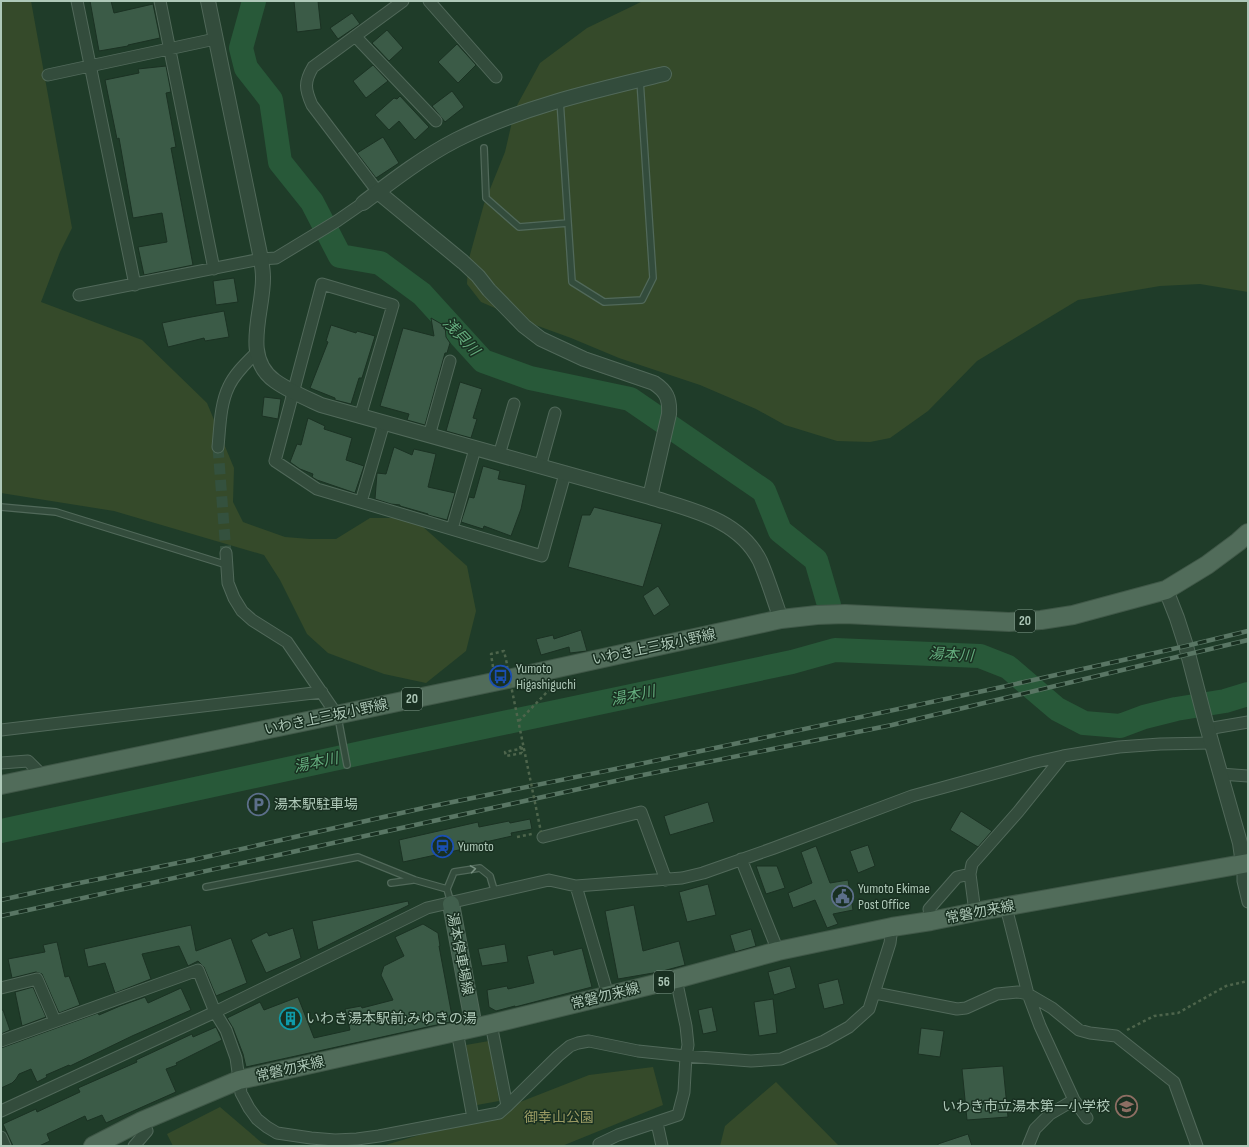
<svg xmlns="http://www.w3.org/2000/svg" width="1249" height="1147" viewBox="0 0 1249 1147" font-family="'Sofia Sans Condensed','Noto Sans JP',sans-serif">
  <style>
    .green { fill: #354a2a }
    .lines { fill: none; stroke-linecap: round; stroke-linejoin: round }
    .river { stroke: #285939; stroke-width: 24 }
    .building { fill: #3b5b47; stroke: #1b3223 }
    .minor-tunnel { stroke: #34513e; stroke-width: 11; stroke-dasharray: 11 5.5; stroke-linecap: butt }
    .service-casing { stroke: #51695a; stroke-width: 8 }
    .minor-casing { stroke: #51695a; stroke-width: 13 }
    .tertiary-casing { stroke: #51695a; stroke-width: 16 }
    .secondary-casing { stroke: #51695a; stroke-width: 18 }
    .primary-casing { stroke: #405848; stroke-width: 20 }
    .path { stroke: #4e654c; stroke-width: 2.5; stroke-dasharray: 3 3; stroke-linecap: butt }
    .service { stroke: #334c3c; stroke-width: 5.5 }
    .minor { stroke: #334c3c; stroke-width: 11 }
    .tertiary { stroke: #334c3c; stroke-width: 14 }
    .secondary { stroke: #415f4d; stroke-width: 16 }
    .primary { stroke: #516c5a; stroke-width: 18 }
    .rail-casing { stroke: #597664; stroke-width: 4.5 }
    .rail { stroke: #193021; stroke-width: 3; stroke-dasharray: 9; stroke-linecap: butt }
    .path-bridge { stroke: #4e654c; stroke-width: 2.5; stroke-dasharray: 3 3; stroke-linecap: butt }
    .oneway { stroke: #779080 }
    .labels { text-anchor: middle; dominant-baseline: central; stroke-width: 3; stroke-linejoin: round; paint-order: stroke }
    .shield { fill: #193021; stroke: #819a8b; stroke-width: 1 }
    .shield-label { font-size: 13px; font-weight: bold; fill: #aec8b8 }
    .street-label { font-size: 14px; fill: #aec8b8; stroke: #193021 }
    .poi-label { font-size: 14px; fill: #aec8b8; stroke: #193021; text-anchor: start }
    .park-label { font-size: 14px; fill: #9b9b63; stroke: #193021 }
    .water-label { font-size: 15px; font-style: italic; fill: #63ab7c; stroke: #193021 }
  </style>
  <rect width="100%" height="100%" fill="#1f3c29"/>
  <path class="green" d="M1,1H31L72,228L60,252L41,302L142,340L207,403L234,468L233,502L243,522L285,537L310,539H336L370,518H413L467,566L476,611L466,651L426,683L384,674L328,653L307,634L280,580L264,555L114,511L1,493Z
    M643,1H1248V292L1200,284L1160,286L1078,300L977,361L928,411L890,438L870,442L837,441L785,425L756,409L700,385L619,358L571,338L527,322L481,302L467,284L468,262L484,204L505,152L515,109L540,63L587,28Z
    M489,1041L499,1101L477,1105L466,1045Z
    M653,1067L663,1105L562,1146H382L484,1116L589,1075Z
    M776,1082L839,1146H720L725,1126Z
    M220,1107L262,1143L271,1146H173L167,1134Z"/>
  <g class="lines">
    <path class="river" d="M254,1L241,48L246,68L271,100L280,162L312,202L340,256L380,263L422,294L483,361L530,378L630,399L764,491L780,531L816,560L829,605
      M1,831L375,750L792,662L835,650L980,656L1008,667L1057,709L1084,723L1120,726L1144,717L1176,709L1225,701L1248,694"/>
  </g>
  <path class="building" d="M90,1H111L114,13L153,4L160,38L128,45V46L99,51Z
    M294,1H318L321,29L297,32Z
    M352,13L360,24L338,39L330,28Z
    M387,30L403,48L389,61L372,43Z
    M457,44L476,65L458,83L438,62Z
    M373,65L388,81L366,98L353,81Z
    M166,66L171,92L166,93L176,147L171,148L193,265L144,275L138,247L167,242L162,213L133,218L119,138L117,139L105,80L139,73L138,69Z
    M452,91L464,107L445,122L432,106Z
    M400,96L429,127L415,140L399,121L389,130L375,115L394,98L397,99Z
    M383,137L399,163L376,178L357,153Z
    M234,278L238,302L216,305L213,281Z
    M224,311L229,337L205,341L204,338L168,347L162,323L186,318Z
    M431,318L445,326L446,337L450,343L447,353H445L425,425L407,420L409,414L380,406L403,328L434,336Z
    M331,325L356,333L357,331L375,336L362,378H359L351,404L335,400V398L310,388L328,342L326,341Z
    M460,382L482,389L473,418L477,419L471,438L446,431Z
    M264,397L281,399L278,419L262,416Z
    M308,418L325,426L324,429L352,438L346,460L364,466L355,493L317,480L312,477L313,474L300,469L290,462L297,444L301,445Z
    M394,447L412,455L414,449L436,454L428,487L455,493L447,520L428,515V514L400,506V505L391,504L375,499L377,473L386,474Z
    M483,466L500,471L498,479L526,485L521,509L511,536L484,526L483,529L461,522L469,497L474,498Z
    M594,507L662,524L643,587L568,567L582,515H590Z
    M658,586L670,605L654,616L643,596Z
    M581,630L587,651L570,653L569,647L541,655L536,639L553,635L554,639Z
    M708,802L714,822L670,835L664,816Z
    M961,811L992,831L978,847L950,830Z
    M530,819L532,829L511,833L512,836L481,843L482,845L403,862L399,840L478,822L479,827L509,821L510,823Z
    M868,845L875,866L858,873L850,851Z
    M816,846L830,883L848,880L853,910L833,914L838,924L827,928L815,900L793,908L788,893L812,883L801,852Z
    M756,866H777L785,888L766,894Z
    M708,884L716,915L687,922L679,892Z
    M408,901L409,905L318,950L312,921Z
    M634,905L643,951L679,941L685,965L659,972L618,979L605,911Z
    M423,924L438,933L440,946H439L452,1016L450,1022L246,1067L243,1054L233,1028L227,1018L260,1002L264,1010L298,997L314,1038L350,1030L345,1009L361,1006L362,1008L393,1000L381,975L384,966L404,956L395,937Z
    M191,925L196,951L231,938L247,983L216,996L204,967L198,961L188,966L179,946L142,954L151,979L115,993L105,963L88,967L84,949Z
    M293,928L301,958L266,973L251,940L267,932L269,936Z
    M751,929L756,946L735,952L730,935Z
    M57,942L65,977L69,976L80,1005L59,1013L42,974L36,972L12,978L8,959L45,952L43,945Z
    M505,944L508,962L482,966L478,949Z
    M582,948L592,987L515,1007V1006L496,1011L489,1007L487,990L507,986L508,989L534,983L527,956L553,950L554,955Z
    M790,966L796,988L774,995L768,972Z
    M838,979L844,1004L824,1009L818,984Z
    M33,987L46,1017L22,1026L15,992Z
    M181,988L191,1010L132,1036L70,1066L69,1065L46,1075L47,1077L37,1082L31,1069L19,1074L16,1079L12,1083L1,1088V1048L98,1013L99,1015L120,1006L145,997L148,1003Z
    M773,999L777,1033L759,1036L754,1002Z
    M712,1007L717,1031L703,1034L698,1010Z
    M1,1010H3L10,1030L1,1034Z
    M216,1027L222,1040L176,1063L177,1065L166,1069L176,1092L106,1123L102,1115L87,1121L85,1116L47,1134L50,1141L39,1146H13L3,1124L36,1109L37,1112L80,1092L78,1088L137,1062L136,1060L192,1034L193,1037Z
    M921,1028L944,1031L940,1057L918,1054Z
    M1003,1066L1008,1117L967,1120L962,1069Z
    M968,1134L972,1146H938V1144Z"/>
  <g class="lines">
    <path class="minor-tunnel" d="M218,447L226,553"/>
    <defs>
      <path id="service" d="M560,100L572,282L604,302L642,300L653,278L640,80
        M484,148L486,198L519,227L568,223
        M1,507L56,512L227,565
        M338,717L347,765
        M391,883L413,880
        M206,887L358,857L415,880L447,889
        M451,903L447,889L454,872L480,868L490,876L495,893"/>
      <path id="minor" d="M77,1L135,285
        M160,1L214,269
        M429,1L496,77
        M355,36L436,121
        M48,75L215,39
        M378,192L312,105C305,89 304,82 313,67L403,1
        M79,295L261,259L276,258L337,221L363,203
        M360,417L393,305L322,284L275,461L317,489L542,556L565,474
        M429,436L450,361
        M218,447C220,427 220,404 229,386C235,373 247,362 257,352
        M499,455L514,404
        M540,467L555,413
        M361,502L384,423
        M452,529L475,449
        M226,553L228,583L234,598L242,611L252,620L287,642L337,715
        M1207,729L1248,722
        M1,730L322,692
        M1,763L28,761L43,776
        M1220,774L1248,776
        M543,837L641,812L666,880
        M741,859L778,951
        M1243,864V881L1248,902
        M576,886L608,995
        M1006,907L1028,994L1040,1026L1074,1100L1087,1118
        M975,912L970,874L972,864L1018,812L1063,756
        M931,921L929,909L957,877L970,874
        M1,988L37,979L55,1021
        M875,993L957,1009L966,1008L997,994L1018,992L1028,994L1052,1008L1079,1030L1090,1033L1116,1036L1174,1082L1197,1146
        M491,1024L507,1106
        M457,1031L473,1118
        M1,1041L198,970L215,1012L226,1030L236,1058L241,1093L249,1108L257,1119L267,1127L277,1133L311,1138L335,1140L357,1139L379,1136L499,1113L507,1106L558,1056L570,1046L578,1043L589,1041L638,1051L686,1056L751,1061L781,1059L824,1041L849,1027L869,1009L890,943L892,927
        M1,1111L215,1012L427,908L549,880L576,886L682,878L703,873L774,848L912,796L1036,762L1063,756L1119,747L1160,744L1211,743
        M657,1123L662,1146
        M1,1137L5,1146
        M599,1144L618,1135L678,1115L684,1092L686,1056L688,1045L686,1026L676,979
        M134,1146L147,1131L142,1121
        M1028,1146L1035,1129L1050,1114L1074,1100"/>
      <path id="tertiary" d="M208,1L261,259C262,265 263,271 263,277C264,310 241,357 275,381C289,391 306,398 321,405L650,497C691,510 739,519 760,561C768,579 774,600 781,619
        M378,192L463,262L478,276L489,290L524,326L541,339L584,359L654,383C666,391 670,398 669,414L650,497
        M363,203C392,181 423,157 456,140C522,107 593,91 664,74
        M1166,590L1177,618L1186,646L1206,723L1240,843L1243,864"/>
      <path id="secondary" d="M451,904L474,1027"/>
      <path id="primary" d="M1,785L508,679L781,619L817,615L845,614L1009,622L1041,620L1073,615L1166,590L1207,565L1238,542L1248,533
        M93,1146L142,1121L239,1080L491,1024L676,979L778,951L892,927L931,921L975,912L1248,863"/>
    </defs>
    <use href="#service" class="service-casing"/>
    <use href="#minor" class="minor-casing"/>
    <use href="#tertiary" class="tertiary-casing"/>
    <use href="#secondary" class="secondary-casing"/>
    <use href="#primary" class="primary-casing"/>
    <path class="path" d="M493,667L491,654L504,651L507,664
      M519,721L549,690L547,686
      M520,746L522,753
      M517,837L532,834
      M1127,1030L1154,1016L1178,1013L1226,986L1248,981"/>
    <use href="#service" class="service"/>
    <use href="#minor" class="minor"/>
    <use href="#tertiary" class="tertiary"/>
    <use href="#secondary" class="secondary"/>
    <use href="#primary" class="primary"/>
    <defs>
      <path id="rail" d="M1,900L50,889L197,859L428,807L635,765L1002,687L1186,646L1248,631
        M1,916L638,776L892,725L1248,640"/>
    </defs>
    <use href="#rail" class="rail-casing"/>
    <use href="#rail" class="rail"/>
    <path class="path-bridge" d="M507,666L541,832
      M522,753L506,756L505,752L524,748"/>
  </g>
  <defs><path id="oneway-chevron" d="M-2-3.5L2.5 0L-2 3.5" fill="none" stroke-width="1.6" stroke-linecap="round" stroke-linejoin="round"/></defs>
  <use class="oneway" href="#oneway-chevron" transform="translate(473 869) rotate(-9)"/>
  <defs>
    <symbol id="bus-ring" viewBox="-11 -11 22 22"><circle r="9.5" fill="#193021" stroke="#1a4fb4" stroke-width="1.5"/><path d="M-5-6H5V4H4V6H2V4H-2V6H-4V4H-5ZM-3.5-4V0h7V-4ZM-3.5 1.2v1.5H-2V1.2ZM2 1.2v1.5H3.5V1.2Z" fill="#1a4fb4"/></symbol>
    <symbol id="parking-ring" viewBox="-11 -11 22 22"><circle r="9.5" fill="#193021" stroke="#5c6f8a" stroke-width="1.5"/><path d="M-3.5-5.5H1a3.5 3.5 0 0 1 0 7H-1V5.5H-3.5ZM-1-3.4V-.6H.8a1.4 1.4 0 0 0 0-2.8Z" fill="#5c6f8a"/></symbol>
    <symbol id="station-ring" viewBox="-11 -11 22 22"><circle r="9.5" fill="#193021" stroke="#1a4fb4" stroke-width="1.5"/><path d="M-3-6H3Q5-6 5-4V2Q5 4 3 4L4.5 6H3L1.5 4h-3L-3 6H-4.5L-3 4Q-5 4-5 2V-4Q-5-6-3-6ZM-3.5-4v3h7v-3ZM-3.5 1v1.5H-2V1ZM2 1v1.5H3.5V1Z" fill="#1a4fb4"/></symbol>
    <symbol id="civic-ring" viewBox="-11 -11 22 22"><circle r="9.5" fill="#193021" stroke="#5c6f8a" stroke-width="1.5"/><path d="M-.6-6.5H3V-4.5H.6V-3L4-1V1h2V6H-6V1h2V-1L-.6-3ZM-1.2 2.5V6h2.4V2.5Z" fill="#5c6f8a"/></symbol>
    <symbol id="building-ring" viewBox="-11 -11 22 22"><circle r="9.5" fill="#193021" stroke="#0f9aa8" stroke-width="1.5"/><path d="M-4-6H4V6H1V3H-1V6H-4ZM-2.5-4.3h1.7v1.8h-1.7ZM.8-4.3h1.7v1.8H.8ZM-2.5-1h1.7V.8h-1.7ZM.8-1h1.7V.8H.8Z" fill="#0f9aa8"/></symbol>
    <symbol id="school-ring" viewBox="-11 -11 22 22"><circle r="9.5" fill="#193021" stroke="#8d6e63" stroke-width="1.5"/><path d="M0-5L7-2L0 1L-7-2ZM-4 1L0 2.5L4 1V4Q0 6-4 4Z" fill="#8d6e63"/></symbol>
  </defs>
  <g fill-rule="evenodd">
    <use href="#bus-ring" x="488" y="664" width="25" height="25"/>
    <use href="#parking-ring" x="246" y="792" width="25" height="25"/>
    <use href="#station-ring" x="430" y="834" width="25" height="25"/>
    <use href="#civic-ring" x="830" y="884" width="25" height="25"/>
    <use href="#building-ring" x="278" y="1006" width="25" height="25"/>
    <use href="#school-ring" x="1114" y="1094" width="25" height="25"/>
  </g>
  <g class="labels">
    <g class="shield">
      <rect x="1015" y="610" width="20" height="22" rx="3"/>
      <rect x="402" y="688" width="20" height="22" rx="3"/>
      <rect x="654" y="971" width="20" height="22" rx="3"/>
    </g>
    <g class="shield-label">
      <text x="1025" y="621">20</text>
      <text x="412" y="699">20</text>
      <text x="664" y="982">56</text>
    </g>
    <g class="street-label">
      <text transform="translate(654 647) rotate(-12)">いわき上三坂小野線</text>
      <text transform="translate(326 717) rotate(-12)">いわき上三坂小野線</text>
      <text transform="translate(980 912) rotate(-11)">常磐勿来線</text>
      <text transform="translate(460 954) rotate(79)">湯本停車場線</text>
      <text transform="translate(605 996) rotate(-14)">常磐勿来線</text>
      <text transform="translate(290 1069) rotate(-13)">常磐勿来線</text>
    </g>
    <g class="poi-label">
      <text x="516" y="668">Yumoto<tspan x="516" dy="16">Higashiguchi</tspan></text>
      <text x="274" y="804">湯本駅駐車場</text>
      <text x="458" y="846">Yumoto</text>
      <text x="858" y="888">Yumoto Ekimae<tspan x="858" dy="16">Post Office</tspan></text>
      <text x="306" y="1018">いわき湯本駅前;みゆきの湯</text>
      <text x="1110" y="1106" text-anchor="end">いわき市立湯本第一小学校</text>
    </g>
    <g class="park-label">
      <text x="559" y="1117">御幸山公園</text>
    </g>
    <g class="water-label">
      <text transform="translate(461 337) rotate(47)">浅貝川</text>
      <text transform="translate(951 655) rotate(3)">湯本川</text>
      <text transform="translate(633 696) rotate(-12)">湯本川</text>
      <text transform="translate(316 763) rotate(-12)">湯本川</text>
    </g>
  </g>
  <rect width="1249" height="1147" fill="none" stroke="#aec8b8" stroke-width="4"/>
</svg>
